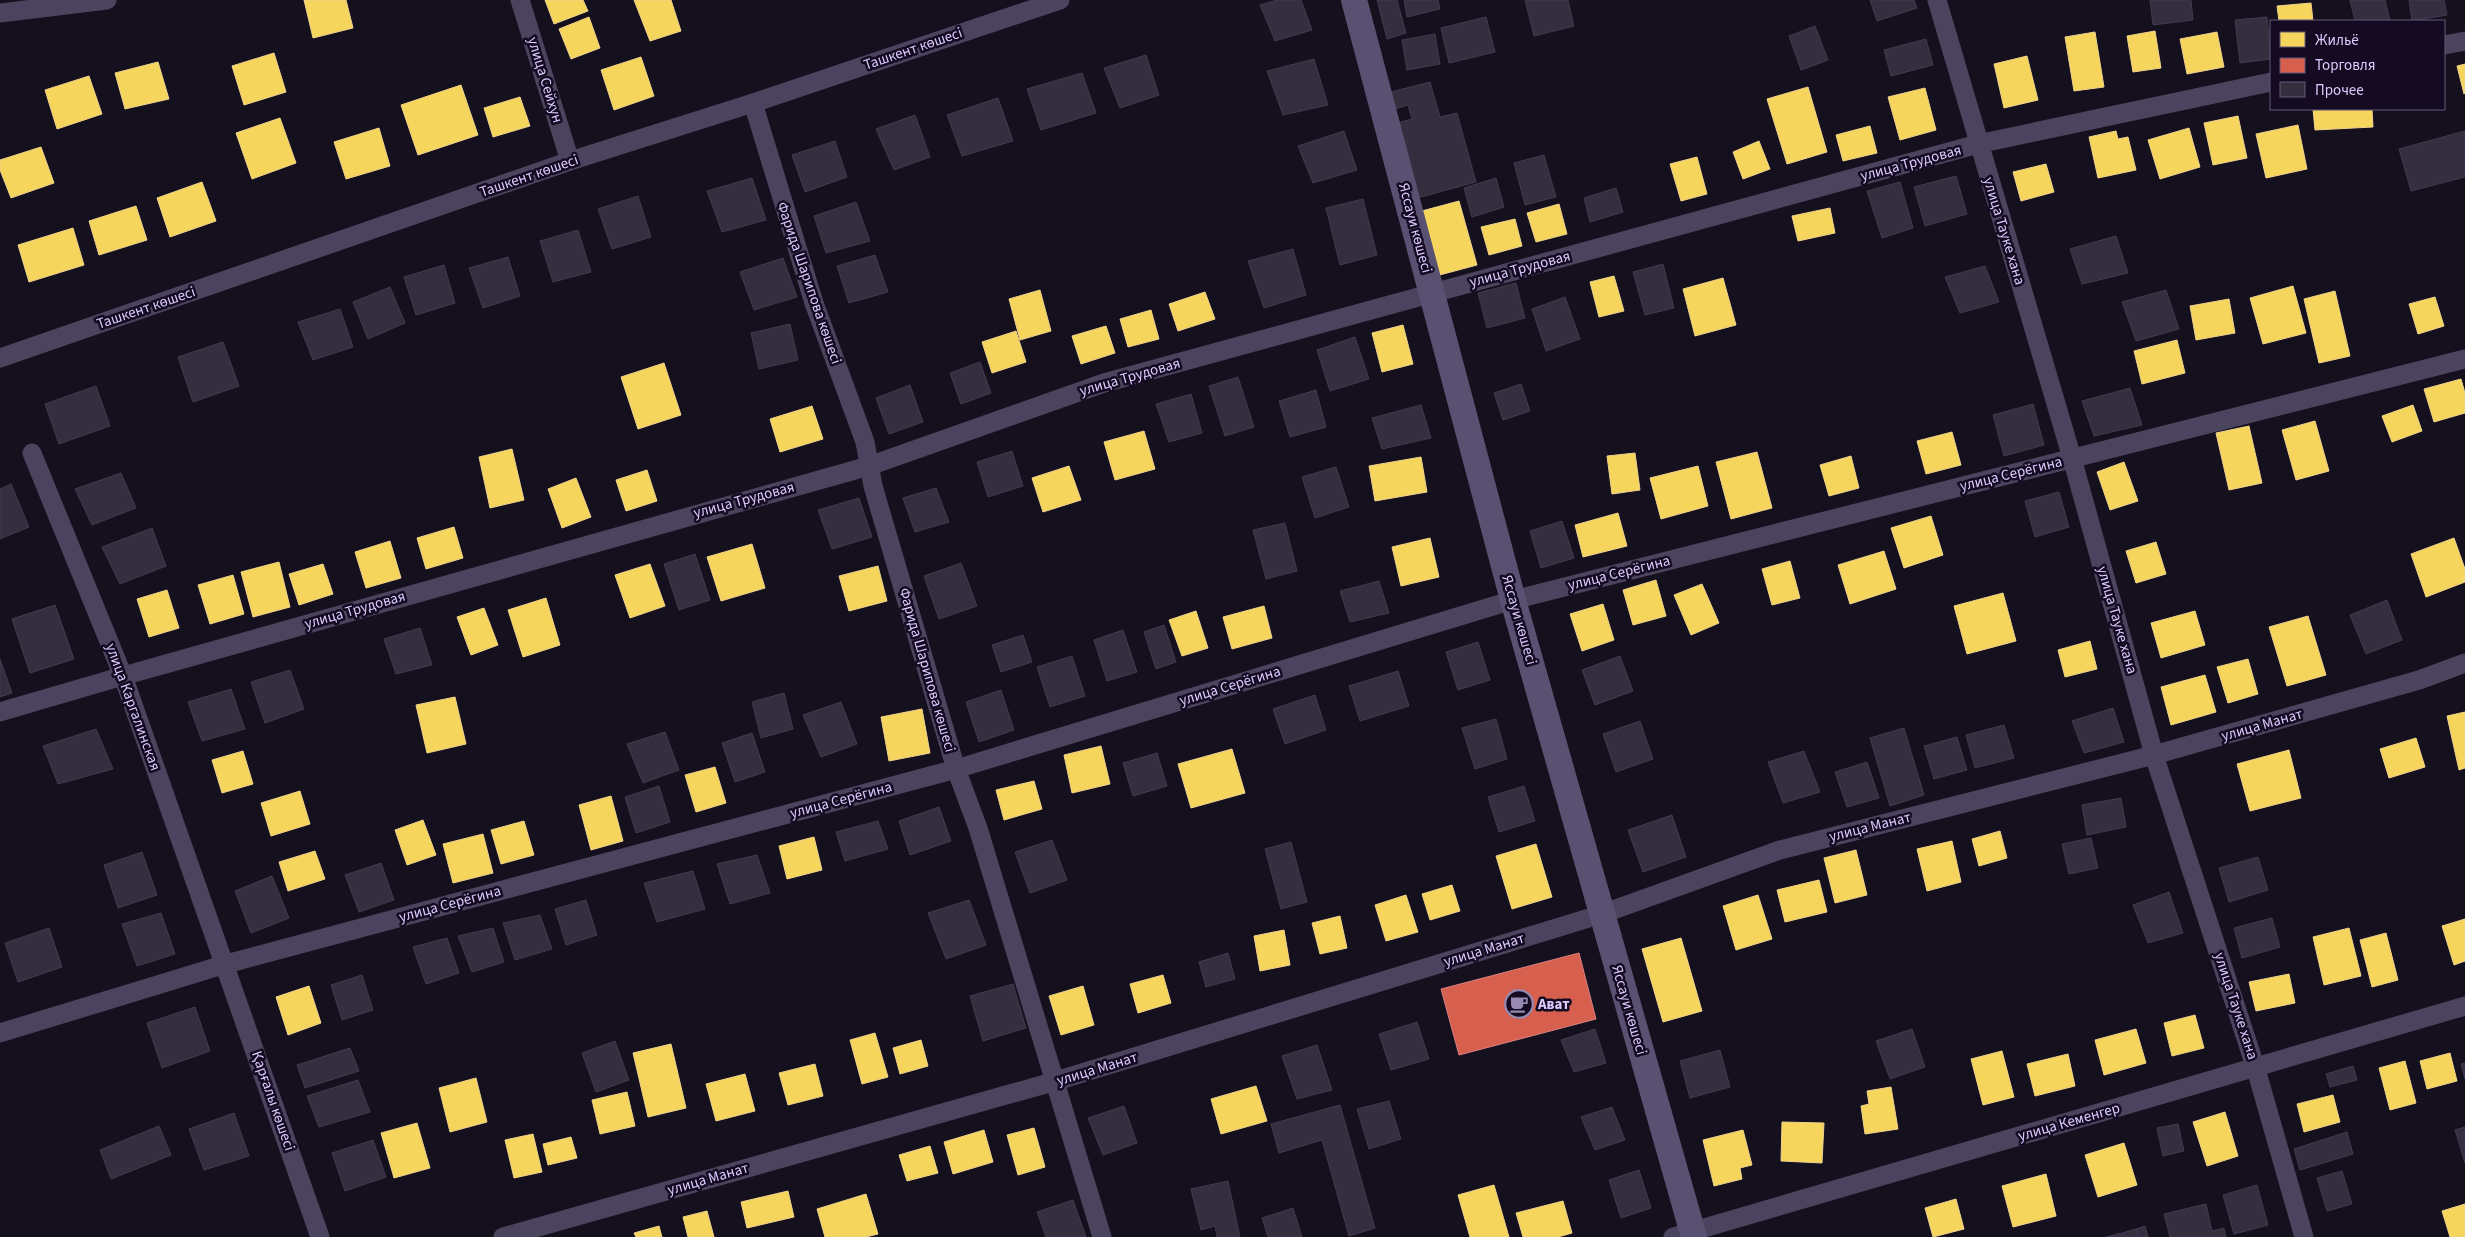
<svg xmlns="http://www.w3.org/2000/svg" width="2465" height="1237" viewBox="0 0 2465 1237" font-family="'Source Sans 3',sans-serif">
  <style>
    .homes { fill: #f6d55c; stroke: #eed28d }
    .shops { fill: #d6604d; stroke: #d88082 }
    .building { fill: #352e3f; stroke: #433952 }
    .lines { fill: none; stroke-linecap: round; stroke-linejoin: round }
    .minor { stroke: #4b445e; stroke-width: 19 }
    .secondary { stroke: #595171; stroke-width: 26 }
    .labels { text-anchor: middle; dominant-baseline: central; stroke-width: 5; stroke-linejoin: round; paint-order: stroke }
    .street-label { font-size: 15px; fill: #dcccff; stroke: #140b22 }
    .poi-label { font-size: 15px; font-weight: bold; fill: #dcccff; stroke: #140b22; text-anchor: start }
  </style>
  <rect width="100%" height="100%" fill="#15101d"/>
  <path class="homes" d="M304,0H346L353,28L313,38Z
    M545,0H583L588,11L554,24Z
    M634,0H671L681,31L650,41Z
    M2311,3L2313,21H2279L2277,6Z
    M589,17L600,48L571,59L559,29Z
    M2155,31L2161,68L2133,72L2127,36Z
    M2095,32L2104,87L2074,91L2065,37Z
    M2217,32L2224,67L2187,74L2180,39Z
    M274,53L286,92L244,105L232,66Z
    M2027,56L2038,100L2004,108L1994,64Z
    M641,57L654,96L614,110L601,70Z
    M158,62L169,99L125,109L115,73Z
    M2465,64V93L2464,94L2457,66Z
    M89,76L102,114L57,129L45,90Z
    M461,85L478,135L418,155L401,105Z
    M1808,87L1827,152L1787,164L1767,99Z
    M1925,88L1936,130L1900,140L1888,97Z
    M520,97L530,126L493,137L484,108Z
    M2313,109H2372L2373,127L2315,130Z
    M2238,116L2247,158L2213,165L2204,123Z
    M280,118L296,163L252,179L236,133Z
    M2298,125L2307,169L2266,178L2256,134Z
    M1870,126L1877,153L1843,161L1836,135Z
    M379,128L390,166L346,179L334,142Z
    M2189,128L2200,167L2160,179L2148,140Z
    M2116,131L2118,139L2128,137L2136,170L2098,178L2089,137Z
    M1759,141L1770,169L1743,179L1733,152Z
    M41,147L54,183L11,198L0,170V160Z
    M1697,157L1707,194L1681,201L1670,164Z
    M2046,164L2054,192L2021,201L2013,172Z
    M202,182L216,221L170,237L157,198Z
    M1459,201L1477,265L1436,276L1418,212Z
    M1559,204L1567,234L1536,242L1527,213Z
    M136,206L147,240L99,255L89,221Z
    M1830,208L1835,233L1798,241L1792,216Z
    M1515,219L1522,246L1489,255L1481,227Z
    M73,228L84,265L29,282L18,245Z
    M1614,276L1624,311L1599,317L1590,282Z
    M1723,278L1736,325L1695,336L1683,289Z
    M2293,286L2306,333L2263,344L2250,298Z
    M1040,290L1051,331L1020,340L1009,299Z
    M2335,291L2350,356L2319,363L2304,299Z
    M1205,292L1215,319L1178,331L1169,304Z
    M2435,297L2444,326L2418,334L2409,304Z
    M2229,299L2235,333L2196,340L2190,306Z
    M1151,310L1159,339L1128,347L1120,319Z
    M1403,325L1413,364L1382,372L1372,333Z
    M1106,326L1115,353L1081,364L1072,336Z
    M1016,331L1026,362L992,373L982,342Z
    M2177,340L2185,373L2142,384L2134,351Z
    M664,363L681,415L638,429L621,377Z
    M2461,379L2465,393V413L2434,422L2424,389Z
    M2413,405L2422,431L2392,442L2382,416Z
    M812,406L823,439L780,452L770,419Z
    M2315,421L2329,471L2296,480L2282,430Z
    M2249,426L2262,483L2229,490L2216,433Z
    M1144,431L1155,469L1115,480L1104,442Z
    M1952,432L1961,465L1926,474L1917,441Z
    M512,449L524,500L490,508L479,457Z
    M1757,452L1772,508L1731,519L1716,462Z
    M1635,453L1640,490L1612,494L1607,456Z
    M1851,456L1859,488L1829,496L1820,465Z
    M1421,457L1427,492L1375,501L1369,466Z
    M2124,462L2138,501L2110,510L2097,472Z
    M1069,466L1081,500L1043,512L1032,478Z
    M1698,466L1708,506L1661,519L1650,478Z
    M647,470L657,501L626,511L616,480Z
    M576,478L591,517L562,528L548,489Z
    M1618,513L1627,546L1583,557L1575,525Z
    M1931,516L1943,555L1904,568L1891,528Z
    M454,527L463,558L426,569L417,538Z
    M1430,538L1439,577L1401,586L1392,547Z
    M2454,538L2465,569V582L2426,597L2411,554Z
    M390,541L401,578L366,588L355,552Z
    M2156,542L2166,574L2136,583L2126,551Z
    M752,544L765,588L721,601L707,557Z
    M1884,551L1896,589L1850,604L1838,565Z
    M1790,561L1800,598L1772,605L1762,569Z
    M279,562L290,607L253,617L241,572Z
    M323,564L333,594L299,605L289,574Z
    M650,564L665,606L630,618L615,575Z
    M878,566L887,601L849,611L839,576Z
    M233,575L244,614L210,624L198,585Z
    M1656,580L1666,616L1633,625L1623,590Z
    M1702,584L1719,623L1691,635L1674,595Z
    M167,590L179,628L149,637L137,599Z
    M2003,593L2016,641L1967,654L1954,606Z
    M546,598L560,645L523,657L508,610Z
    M1603,604L1614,640L1582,651L1570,614Z
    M1264,606L1272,638L1232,649L1223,617Z
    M484,608L498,645L471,655L457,617Z
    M1196,611L1208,648L1182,656L1169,620Z
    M2195,611L2205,645L2161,658L2151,623Z
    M2308,616L2326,675L2287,686L2269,627Z
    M2090,641L2097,669L2065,677L2058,650Z
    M2248,659L2258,694L2228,703L2217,667Z
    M2205,675L2216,712L2171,725L2161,687Z
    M455,697L466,744L427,753L416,705Z
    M922,709L930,753L889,761L881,717Z
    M2465,712V768L2459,770L2447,716Z
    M2416,738L2425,767L2389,778L2380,749Z
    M1101,746L1110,784L1072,793L1064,755Z
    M1232,749L1245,793L1191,808L1178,764Z
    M2289,750L2301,798L2250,811L2237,764Z
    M243,751L253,784L222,793L212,760Z
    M715,767L726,803L696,812L685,775Z
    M1034,781L1042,809L1004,820L996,790Z
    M300,791L310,824L271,836L261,803Z
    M611,796L623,841L591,850L579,805Z
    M423,820L436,855L407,865L395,830Z
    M524,821L534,855L501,864L491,830Z
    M2000,831L2007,858L1979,866L1972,839Z
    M483,834L493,873L453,883L443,844Z
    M814,837L822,870L787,879L779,846Z
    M1952,841L1961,882L1927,891L1917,849Z
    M1536,844L1552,897L1512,909L1496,856Z
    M1856,850L1867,895L1835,903L1824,858Z
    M315,851L325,879L288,891L279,862Z
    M1819,880L1827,912L1785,922L1777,890Z
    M1452,885L1460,911L1430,920L1422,894Z
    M1406,895L1418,932L1386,941L1375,905Z
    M1758,895L1772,939L1736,950L1723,906Z
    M1340,916L1347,948L1320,954L1312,923Z
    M2465,919V961L2454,965L2442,926Z
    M2349,928L2361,976L2324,985L2313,937Z
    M1284,930L1290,965L1260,971L1254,936Z
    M2386,933L2398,980L2372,987L2360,940Z
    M1681,938L1702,1011L1663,1022L1642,949Z
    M2289,974L2295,1003L2256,1011L2249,982Z
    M1163,975L1171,1003L1138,1013L1130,984Z
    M309,986L321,1023L288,1035L276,997Z
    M1083,986L1094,1025L1061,1035L1049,996Z
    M2195,1015L2204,1048L2172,1056L2164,1023Z
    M2136,1029L2146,1063L2104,1075L2095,1040Z
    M875,1033L888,1077L862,1084L850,1040Z
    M921,1040L928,1066L900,1074L893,1048Z
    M671,1044L686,1108L648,1117L633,1053Z
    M2002,1051L2014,1097L1983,1105L1971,1059Z
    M2450,1053L2457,1081L2427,1089L2420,1061Z
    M2068,1054L2075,1086L2035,1096L2027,1064Z
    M2405,1061L2416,1103L2390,1110L2379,1068Z
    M815,1064L823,1096L788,1105L779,1073Z
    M745,1074L755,1111L716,1121L706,1084Z
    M476,1078L487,1122L450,1132L439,1088Z
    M1256,1086L1267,1121L1221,1134L1211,1099Z
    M1891,1087L1898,1129L1865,1134L1861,1106L1869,1104L1867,1091Z
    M627,1092L635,1126L600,1134L592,1100Z
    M2333,1095L2340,1122L2304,1132L2297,1104Z
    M2225,1112L2238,1156L2207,1166L2193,1122Z
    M1782,1122L1824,1123L1822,1163L1781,1161Z
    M417,1123L430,1168L394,1178L381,1133Z
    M1034,1128L1045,1167L1018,1175L1007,1135Z
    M984,1130L993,1162L953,1174L944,1142Z
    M1743,1130L1752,1165L1740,1168L1742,1179L1714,1186L1703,1140Z
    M533,1134L542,1172L514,1178L505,1140Z
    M571,1137L577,1158L548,1165L543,1144Z
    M2124,1143L2137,1185L2098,1197L2085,1155Z
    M930,1146L938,1173L907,1181L899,1155Z
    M2046,1174L2056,1216L2013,1227L2002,1186Z
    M1494,1185L1509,1237H1470L1458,1195Z
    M788,1191L794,1217L747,1228L741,1202Z
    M866,1194L878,1234L866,1237H825L817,1209Z
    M1956,1199L1964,1229L1933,1237L1925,1208Z
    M1563,1201L1572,1233L1558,1237H1523L1516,1213Z
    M2465,1204V1237H2450L2442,1211Z
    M707,1211L714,1237H688L683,1217Z
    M659,1226L662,1237H636L634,1233Z"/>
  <path class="shops" d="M1579,953L1596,1019L1459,1055L1441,989Z"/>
  <path class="building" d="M1277,0H1301L1312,30L1275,41L1260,5Z
    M1377,0H1397L1406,33L1387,39Z
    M1404,0H1438L1440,9L1407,17Z
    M1525,0H1568L1574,26L1534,36Z
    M1870,0H1914L1917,8L1877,21Z
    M2150,0H2191L2193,20L2153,25Z
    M2350,0H2385L2390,20L2355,21Z
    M2409,0H2444L2447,15L2412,21Z
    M1486,17L1495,52L1449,63L1441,28Z
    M2267,17L2271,59L2240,63L2235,20Z
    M1815,26L1828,60L1801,70L1789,36Z
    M1435,34L1440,64L1407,70L1402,40Z
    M1926,39L1933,65L1891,76L1884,50Z
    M1146,55L1159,95L1120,108L1104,68Z
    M1314,59L1328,105L1283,115L1267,71Z
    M1082,73L1096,113L1041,130L1027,89Z
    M1430,82L1440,117L1457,113L1476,182L1410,200L1390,125L1412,119L1408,105L1388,111L1383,94Z
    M998,98L1013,141L962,156L947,115Z
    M915,115L930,157L894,170L876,129Z
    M1344,131L1357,170L1313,183L1298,146Z
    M2465,131V177L2411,191L2399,149Z
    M835,141L847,177L805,192L792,155Z
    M1544,155L1556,197L1525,205L1514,163Z
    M1956,176L1967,214L1925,226L1914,187Z
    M752,178L766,220L722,232L707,191Z
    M1496,178L1504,207L1472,217L1464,188Z
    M1900,182L1913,228L1882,238L1867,191Z
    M1616,188L1623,212L1590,222L1584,198Z
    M638,196L651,237L612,249L598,209Z
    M1363,199L1377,255L1340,265L1326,208Z
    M856,202L870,241L826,253L814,216Z
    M578,230L591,272L553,282L540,241Z
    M2116,236L2128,273L2082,284L2070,249Z
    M1293,249L1306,295L1264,308L1248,261Z
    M875,255L888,292L849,303L837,266Z
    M508,257L520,296L483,308L469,268Z
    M783,258L797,297L754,310L740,272Z
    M1663,264L1674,308L1645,315L1633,272Z
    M444,265L455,303L416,315L404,277Z
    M1985,266L1999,302L1960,313L1945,277Z
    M1516,283L1525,318L1487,328L1478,293Z
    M390,287L405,323L368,339L353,302Z
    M2166,290L2179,329L2136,341L2122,302Z
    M1565,297L1580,339L1546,351L1532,309Z
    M340,309L353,347L313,360L298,322Z
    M790,324L798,360L759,369L751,333Z
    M1355,337L1369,379L1330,391L1317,350Z
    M223,342L239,386L193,402L178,357Z
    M980,362L991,393L961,404L950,373Z
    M1238,377L1254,427L1225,436L1209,386Z
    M1521,384L1530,411L1503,420L1494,393Z
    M910,385L923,422L889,434L876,398Z
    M96,386L110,426L59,444L45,404Z
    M2130,388L2142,425L2094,436L2082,401Z
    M1316,390L1326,427L1290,437L1279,401Z
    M1191,394L1202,433L1169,442L1156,404Z
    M2033,404L2044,445L2004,456L1993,415Z
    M1421,405L1431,438L1382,449L1372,418Z
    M1012,451L1023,486L988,497L977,462Z
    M1336,467L1349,507L1315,518L1302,477Z
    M121,473L136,508L92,525L75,489Z
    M11,484L29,527L0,539V489Z
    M936,488L949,522L915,532L903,498Z
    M2059,492L2069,527L2035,537L2025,501Z
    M859,498L872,537L832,549L818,510Z
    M1562,521L1574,558L1541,568L1530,531Z
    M1285,523L1297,571L1266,579L1253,530Z
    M152,528L166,566L120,584L102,547Z
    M695,554L710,600L679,610L664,564Z
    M961,563L977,606L939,619L924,576Z
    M1379,581L1389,613L1350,622L1340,591Z
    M2387,600L2402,640L2366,654L2350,615Z
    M55,605L74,659L30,673L12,619Z
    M1164,625L1176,662L1156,669L1144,632Z
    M420,628L432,665L396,674L384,639Z
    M1123,630L1137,672L1107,681L1094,640Z
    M1023,635L1032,662L1001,672L992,645Z
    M1478,642L1490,680L1458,690L1446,652Z
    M1072,656L1085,696L1050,707L1037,667Z
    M1620,656L1633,691L1595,705L1582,670Z
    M0,659L12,693L0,697Z
    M290,670L304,709L265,723L251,682Z
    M1398,671L1409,706L1360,721L1349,686Z
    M231,689L245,729L202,741L188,702Z
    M1001,690L1014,730L979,742L966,702Z
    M784,693L793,729L761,738L752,702Z
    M1315,695L1326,730L1285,744L1273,709Z
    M841,702L857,744L821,757L803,715Z
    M2113,708L2124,742L2084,753L2072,721Z
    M1496,719L1507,759L1475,769L1462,728Z
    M1640,721L1653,759L1616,772L1603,734Z
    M2004,725L2014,758L1975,768L1966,735Z
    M1904,728L1924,795L1890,806L1870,738Z
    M96,729L113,769L58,784L43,746Z
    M665,732L679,770L643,783L627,744Z
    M752,733L765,772L735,782L722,743Z
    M1957,737L1967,770L1934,779L1924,746Z
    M1804,751L1820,792L1783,803L1768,762Z
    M1157,753L1167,786L1133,796L1123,763Z
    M1867,762L1879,798L1847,807L1835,772Z
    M659,786L670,822L636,833L625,797Z
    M1524,786L1535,821L1499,832L1488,797Z
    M2121,798L2126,827L2087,835L2082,805Z
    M939,807L951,841L910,855L899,821Z
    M1672,815L1686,857L1643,872L1628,830Z
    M878,821L888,849L845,861L836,832Z
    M2091,838L2098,868L2069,874L2062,844Z
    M1052,840L1067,880L1030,893L1015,852Z
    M1291,842L1307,902L1281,909L1265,849Z
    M142,852L157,895L118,908L104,865Z
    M757,855L770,893L730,904L717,864Z
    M2258,857L2268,890L2229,902L2219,868Z
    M381,863L394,900L359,912L345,875Z
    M693,871L705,909L657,922L644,883Z
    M272,876L289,918L251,933L235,891Z
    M2169,892L2183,933L2148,943L2133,905Z
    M586,900L597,935L566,945L555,909Z
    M969,900L986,945L946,959L928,913Z
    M161,913L175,954L137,966L122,924Z
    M540,915L552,949L515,960L503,923Z
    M2272,918L2280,947L2242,958L2234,928Z
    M49,928L62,967L18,982L5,943Z
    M493,928L504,962L472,972L458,936Z
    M447,938L459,973L426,984L413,947Z
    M1228,953L1235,979L1206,987L1199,962Z
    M362,975L373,1010L342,1020L331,985Z
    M1013,984L1026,1028L983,1041L970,996Z
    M195,1007L210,1051L162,1068L147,1023Z
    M1417,1022L1429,1059L1391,1070L1379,1034Z
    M1595,1029L1606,1063L1574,1072L1561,1040Z
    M1912,1029L1925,1067L1890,1079L1876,1041Z
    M615,1041L629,1080L596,1092L582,1053Z
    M1317,1045L1332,1090L1297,1099L1282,1056Z
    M350,1048L359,1071L305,1088L297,1065Z
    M1720,1050L1730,1087L1690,1098L1680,1061Z
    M2465,1063V1079L2461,1064Z
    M2353,1066L2357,1080L2330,1087L2326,1074Z
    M358,1080L370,1112L319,1127L307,1096Z
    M1389,1101L1401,1139L1369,1149L1357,1109Z
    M1340,1105L1375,1228L1349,1236L1322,1140L1279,1153L1271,1124Z
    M1124,1106L1137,1143L1103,1155L1088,1118Z
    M1612,1107L1625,1140L1595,1150L1581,1117Z
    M234,1113L249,1156L204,1170L189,1129Z
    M2178,1124L2184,1151L2163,1156L2157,1128Z
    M159,1126L171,1155L111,1179L100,1150Z
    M2465,1127V1163L2455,1130Z
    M2347,1132L2353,1154L2300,1170L2294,1149Z
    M373,1140L386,1177L345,1191L332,1153Z
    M1639,1170L1651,1208L1621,1218L1609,1180Z
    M2342,1171L2352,1204L2327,1211L2317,1178Z
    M1228,1181L1240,1237H1217L1215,1226L1201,1230L1191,1189Z
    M2257,1185L2268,1225L2234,1234L2223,1195Z
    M1073,1200L1086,1237H1046L1037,1212Z
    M2206,1204L2212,1231L2224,1228L2226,1237H2170L2164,1214Z
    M1293,1208L1302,1237H1268L1262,1218Z
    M2145,1226L2148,1237H2139L2136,1229Z
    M2136,1229L2138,1237H2123L2122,1233Z
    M2121,1233L2122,1237H2106Z"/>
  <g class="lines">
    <path class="minor" d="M520,0L570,161
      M1937,0L2072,458L2154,755L2256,1069L2304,1237
      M0,13L107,0
      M2444,45L2465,41
      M753,103L814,303L865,442L873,486L956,769L978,828L1102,1237
      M0,358L570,161L753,103L1060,0
      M32,453L123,676L320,1237
      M0,712L123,676L869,466L1104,383L1978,144L2271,82
      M0,1033L226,964L956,769L1513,600L2465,359
      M503,1237L1056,1081L1602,914L1780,850L2154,755L2419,680L2465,663
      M1673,1237L2465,1006"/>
    <path class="secondary" d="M1354,0L1513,600L1694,1237"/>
  </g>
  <defs>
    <symbol id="cafe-ring" viewBox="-11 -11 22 22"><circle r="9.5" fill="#140b22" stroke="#968ab0" stroke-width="1.5"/><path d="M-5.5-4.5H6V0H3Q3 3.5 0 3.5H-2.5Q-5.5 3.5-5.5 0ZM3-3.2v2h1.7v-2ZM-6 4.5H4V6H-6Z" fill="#968ab0"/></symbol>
  </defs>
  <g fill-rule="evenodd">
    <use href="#cafe-ring" x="1503" y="988" width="32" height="32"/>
  </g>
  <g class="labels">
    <g class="street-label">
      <text transform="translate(913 49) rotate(-19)">Ташкент көшесі</text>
      <text transform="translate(545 80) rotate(73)">улица Сейхун</text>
      <text transform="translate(1911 163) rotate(-15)">улица Трудовая</text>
      <text transform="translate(529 176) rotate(-19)">Ташкент көшесі</text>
      <text transform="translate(1415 228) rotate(75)">Яссауи көшесі</text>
      <text transform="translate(2004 231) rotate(73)">улица Тауке хана</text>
      <text transform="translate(1520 269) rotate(-15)">улица Трудовая</text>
      <text transform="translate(809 283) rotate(71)">Фарида Шарипова көшесі</text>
      <text transform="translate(146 308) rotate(-19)">Ташкент көшесі</text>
      <text transform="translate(1130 377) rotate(-16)">улица Трудовая</text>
      <text transform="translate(2011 474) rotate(-14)">улица Серёгина</text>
      <text transform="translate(744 500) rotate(-15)">улица Трудовая</text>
      <text transform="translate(1619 573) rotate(-14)">улица Серёгина</text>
      <text transform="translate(355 610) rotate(-16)">улица Трудовая</text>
      <text transform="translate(1519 620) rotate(74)">Яссауи көшесі</text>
      <text transform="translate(2117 620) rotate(74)">улица Тауке хана</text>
      <text transform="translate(927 670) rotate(74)">Фарида Шарипова көшесі</text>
      <text transform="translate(1230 686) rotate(-17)">улица Серёгина</text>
      <text transform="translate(133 707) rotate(70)">улица Каргалинская</text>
      <text transform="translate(2262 725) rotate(-16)">улица Манат</text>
      <text transform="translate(841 800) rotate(-15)">улица Серёгина</text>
      <text transform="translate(1870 827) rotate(-14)">улица Манат</text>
      <text transform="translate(450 904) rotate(-15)">улица Серёгина</text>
      <text transform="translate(1484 950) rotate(-17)">улица Манат</text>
      <text transform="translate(2236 1006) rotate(72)">улица Тауке хана</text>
      <text transform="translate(1629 1010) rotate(74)">Яссауи көшесі</text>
      <text transform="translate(1097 1069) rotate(-17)">улица Манат</text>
      <text transform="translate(273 1101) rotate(71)">Қарғалы көшесі</text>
      <text transform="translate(2069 1122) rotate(-16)">улица Кеменгер</text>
      <text transform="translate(708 1179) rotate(-16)">улица Манат</text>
    </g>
    <g class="poi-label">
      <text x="1538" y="1004">Ават</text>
    </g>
  </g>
  <rect x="2270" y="20" width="175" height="90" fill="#140b22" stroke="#64587a"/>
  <rect x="2280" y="32" width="25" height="15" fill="#f6d55c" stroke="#64587a"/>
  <text x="2315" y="45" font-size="15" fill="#dcccff">Жильё</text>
  <rect x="2280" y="58" width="25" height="15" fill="#d6604d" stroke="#64587a"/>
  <text x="2315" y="70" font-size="15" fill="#dcccff">Торговля</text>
  <rect x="2280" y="82" width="25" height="15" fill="#352e3f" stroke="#64587a"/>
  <text x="2315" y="95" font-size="15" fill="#dcccff">Прочее</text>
</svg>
